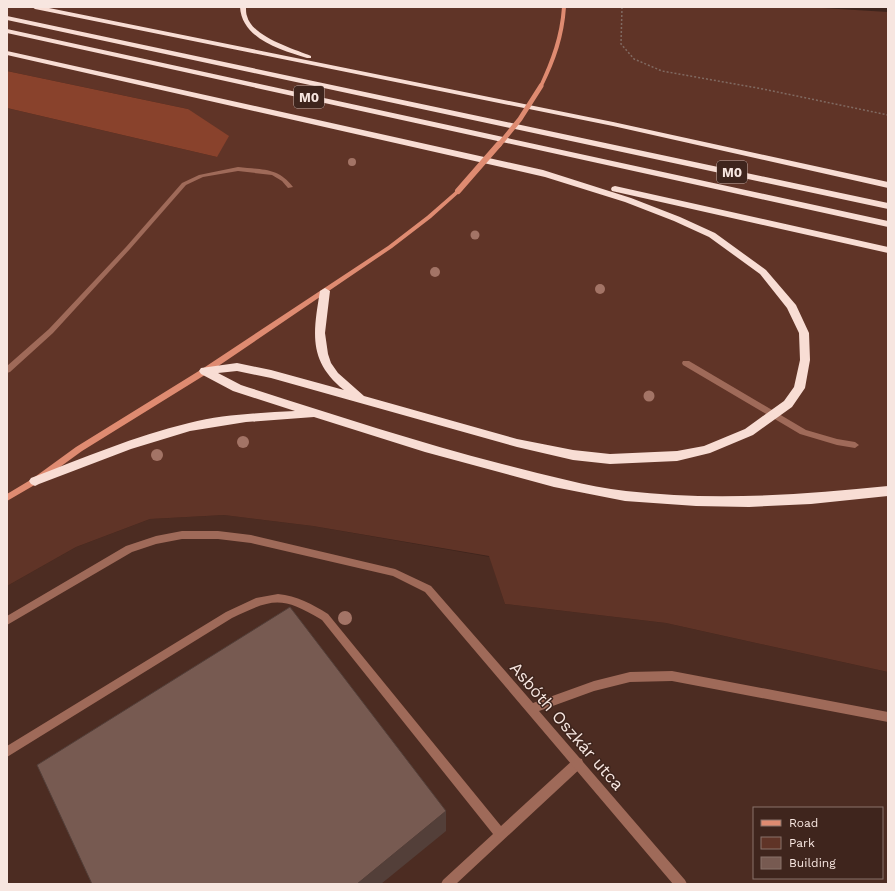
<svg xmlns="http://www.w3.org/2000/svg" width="895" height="891" viewBox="0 0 895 891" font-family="'Work Sans',sans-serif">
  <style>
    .built { fill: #4c2c22; fill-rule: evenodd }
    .green { fill: #603427 }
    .forest { fill: #89422c }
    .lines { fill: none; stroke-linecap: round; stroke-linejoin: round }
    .path { stroke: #806a62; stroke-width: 1.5; stroke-dasharray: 2 2; stroke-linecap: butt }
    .lane { fill: #9f6a59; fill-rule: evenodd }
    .street { fill: #9f6a59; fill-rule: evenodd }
    .secondary { fill: #df8b71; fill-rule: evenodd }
    .highway { fill: #f8ddd4; fill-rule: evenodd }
    .secondary-bridge-far1 { stroke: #df8b71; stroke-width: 5 }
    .secondary-bridge { stroke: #df8b71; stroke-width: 6 }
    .tree { fill: #a37466 }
    .shaded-wall { fill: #533f39 }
    .building { fill: #775a51; stroke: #533f39 }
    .labels { text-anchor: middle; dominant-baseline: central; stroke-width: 3; stroke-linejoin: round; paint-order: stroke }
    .shield { fill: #3f251d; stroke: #c0aca6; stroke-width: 1 }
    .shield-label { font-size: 13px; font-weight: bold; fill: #f7e6e0 }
    .near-street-label { font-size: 17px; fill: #f7e6e0; stroke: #3f251d }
  </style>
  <rect width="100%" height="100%" fill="#3f251d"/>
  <path class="built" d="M224,515L313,526L490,557L505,604L666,623L888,672V884H7V586L76,547L150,519ZM754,808H882V878H754Z"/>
  <path class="green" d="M7,7H806L888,12V672L666,623L505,604L489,556L313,526L224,515L150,519L76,547L7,586V108L217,157L188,109L7,71Z"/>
  <path class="forest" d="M7,71L188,109L229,136L217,157L7,108Z"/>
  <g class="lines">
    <path class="path" d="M622,7L621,44L634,59L662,71L763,89L888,115"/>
    <path class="lane" d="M238,167C261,170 278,167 293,187L288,188L282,181L272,175L238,171L203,177L186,185L130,249L53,333L10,372L7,373V366L49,329L126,247L182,183L199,175Z
      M683,361H689L806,430L837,439L855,442L859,445L855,448L837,445L800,434L683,365L682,363Z
      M278,594C297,596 312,604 328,614L501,826L574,759L578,758L582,759L583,763L582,767L456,884H441L443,880L493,834L322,620C282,596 273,598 232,618L7,757V746L226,612L256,598Z"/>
    <path class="street" d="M182,531H218L251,535L395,569L431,586L533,703L594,681L630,672L672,671L888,712V722L672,681L630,682L594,691L539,711L685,880L687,884H673L425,592L393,576L251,543L218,539H182L156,544L132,552L7,625V616L126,546L156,536Z"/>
    <path class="secondary" d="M562,7H566C564,36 556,60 543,86L539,87V86C551,60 560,36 562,7Z
      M458,189L460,190V192L431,218L392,248L208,373L82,451L38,483L7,501V494L32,479L76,447L202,369L388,246L427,216Z"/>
    <path class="highway" d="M32,7H44L613,122L888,182V188L613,126L35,9Z
      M240,7H246C246,10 246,14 247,16C252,37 294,49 311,56V58H307C281,50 242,39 240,7Z
      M7,16L888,203V209L7,20Z
      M7,29L888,221V227L7,33Z
      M7,51L543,170L631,198L680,217L715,233L766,270L796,305L809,333L810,360L805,388L792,407L753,435L710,453L677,461L610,464L573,460L517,447L271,378L237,371L218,373L241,385C328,413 414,441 502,464C543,474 584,486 626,491C713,501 801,495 888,486V496L811,504L749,507L696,506L625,501L554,487L425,452L314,417L246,422L190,431L131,449L39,484L35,486L31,484L29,481L31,478C83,458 135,436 189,423C224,414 260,413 295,411L233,391L201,374L199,371L201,368L237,363L271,370L344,390C308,361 313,333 320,291L325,288L330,291L325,333L328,354L331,363L338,373L364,396L517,439L573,450L610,454L677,451L704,446L745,429L784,401L794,387L800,360L799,333L787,308L760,274L709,237L674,221L625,202L545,177L7,55Z
      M615,186L888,247V253L612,191L611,189L612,187Z"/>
    <path class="secondary-bridge-far1" d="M499,145L520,119L541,86"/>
    <path class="secondary-bridge" d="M458,191L499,144"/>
  </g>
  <g class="tree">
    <circle cx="352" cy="162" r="4"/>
    <circle cx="475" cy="235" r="4.5"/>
    <circle cx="435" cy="272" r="5"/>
    <circle cx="600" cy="289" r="5"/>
    <circle cx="649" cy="396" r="5.5"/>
    <circle cx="243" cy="442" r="6"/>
    <circle cx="157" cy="455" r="6"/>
    <circle cx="345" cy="618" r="7"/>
  </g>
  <path class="shaded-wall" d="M446,811V831L381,884H357Z"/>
  <path class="building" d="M290,607L446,811L357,884H92L37,765Z"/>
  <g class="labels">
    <g class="shield">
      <rect x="294" y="86" width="30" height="22" rx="3"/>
      <rect x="717" y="161" width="30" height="22" rx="3"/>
    </g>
    <g class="shield-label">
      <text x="309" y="97">M0</text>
      <text x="732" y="172">M0</text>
    </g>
    <g class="near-street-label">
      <text transform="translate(567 726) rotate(49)">Asbóth Oszkár utca</text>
    </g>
  </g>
  <rect width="895" height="891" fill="none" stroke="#f7e6e0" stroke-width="16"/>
  <rect x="753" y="807" width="130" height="72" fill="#3f251d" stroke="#89726b"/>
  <rect x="761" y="820" width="20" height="6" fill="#df8b71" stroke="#89726b"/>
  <text x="789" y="827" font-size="12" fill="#f7e6e0">Road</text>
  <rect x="761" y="837" width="20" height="12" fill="#603427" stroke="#89726b"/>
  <text x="789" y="847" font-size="12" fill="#f7e6e0">Park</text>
  <rect x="761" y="857" width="20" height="12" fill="#775a51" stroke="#89726b"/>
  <text x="789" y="867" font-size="12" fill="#f7e6e0">Building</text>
</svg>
